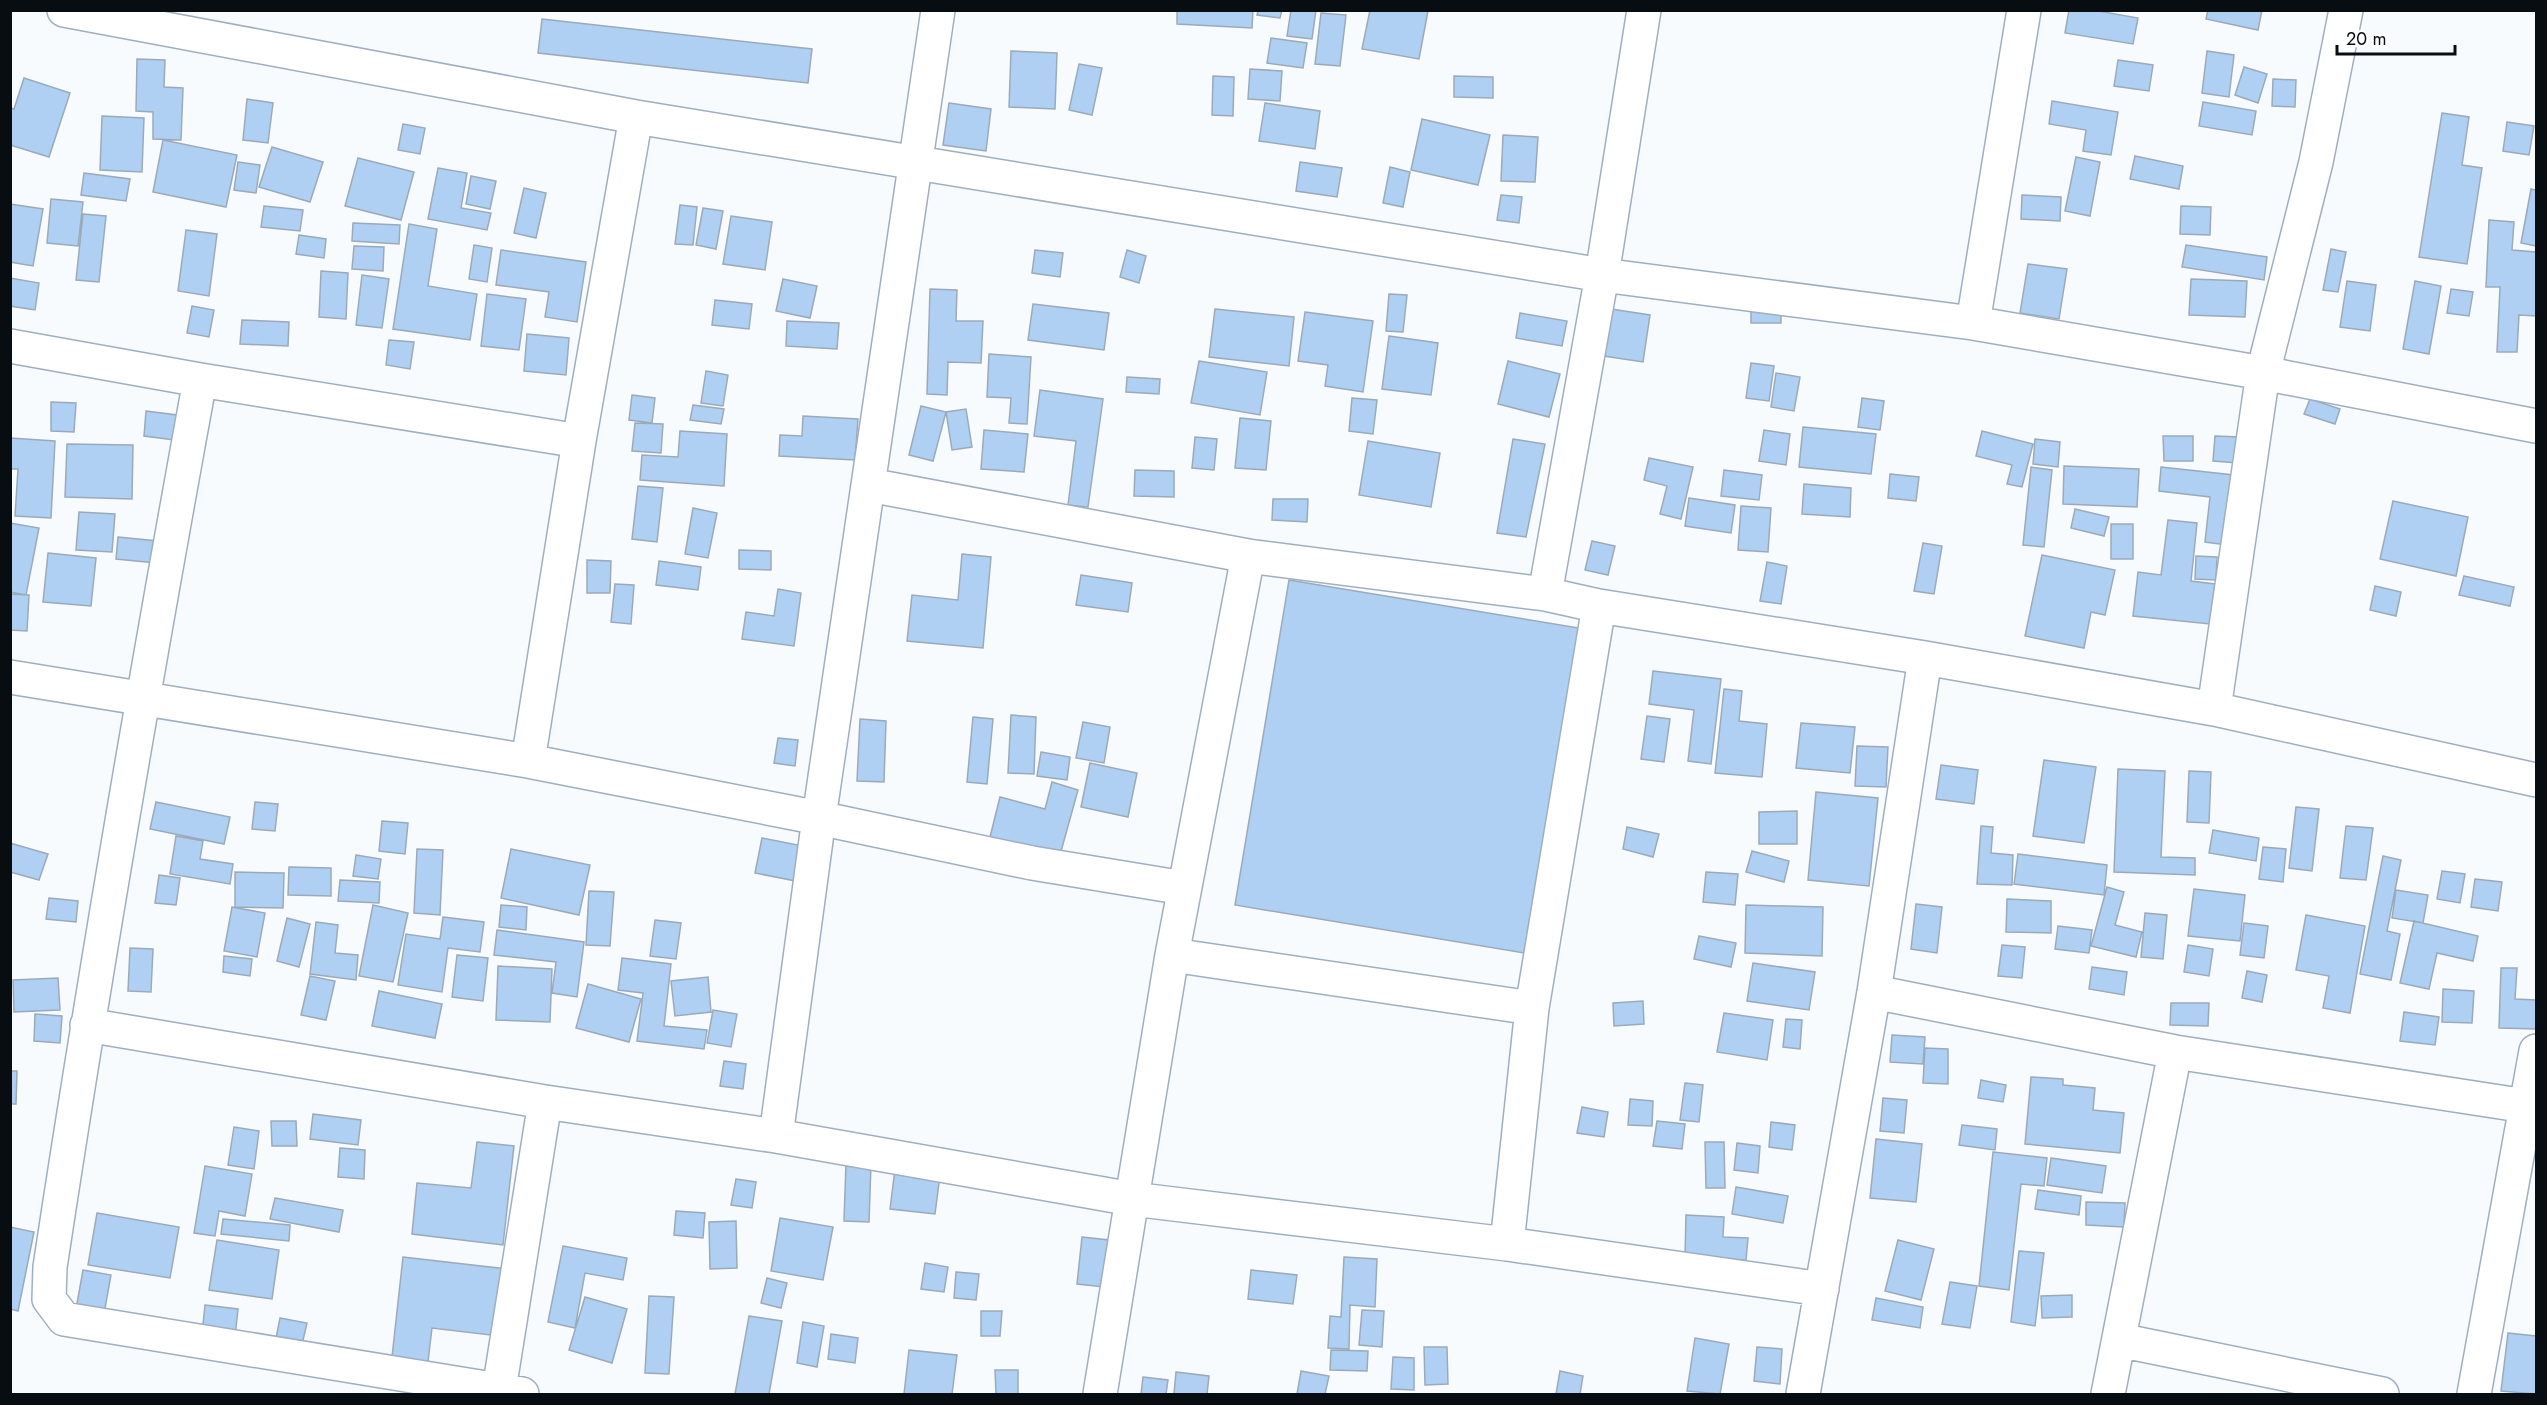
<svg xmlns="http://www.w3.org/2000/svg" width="2547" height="1405" viewBox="0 0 2547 1405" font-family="Jost,sans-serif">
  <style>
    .building { fill: #afd0f3; stroke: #9baaba; stroke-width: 1.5 }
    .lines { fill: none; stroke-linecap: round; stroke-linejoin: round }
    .minor-casing { stroke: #a0afbf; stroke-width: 36 }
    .minor { stroke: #fff; stroke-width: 33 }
  </style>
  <rect width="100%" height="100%" fill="#f8fbfe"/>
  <path class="building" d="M1177,10H1253L1252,28L1177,24Z
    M1258,10H1282L1280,18L1257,15Z
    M1291,10H1316L1312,39L1287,36Z
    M1370,10L1428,11L1419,59L1362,49Z
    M2069,10H2093L2138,18L2133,44L2065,33Z
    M2208,10H2262L2258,30L2206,19Z
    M1321,13L1346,15L1340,66L1315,64Z
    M542,19L812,49L808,83L538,53Z
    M1271,38L1307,43L1303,68L1267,63Z
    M1011,51L1057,53L1055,109L1009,107Z
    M2207,51L2234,55L2229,97L2202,93Z
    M137,59L165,60L164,87L183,88L181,140L153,139V112L136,111Z
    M2118,60L2153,65L2149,91L2114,86Z
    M1079,64L1102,68L1092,115L1069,110Z
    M2244,67L2267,74L2258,103L2235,95Z
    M1250,69L1282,71L1280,101L1248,99Z
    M1213,76L1234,77L1233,116L1212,115Z
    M1454,76L1493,77V98L1454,97Z
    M24,78L70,93L49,157L10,145V108L14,109Z
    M2273,79L2296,80L2295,107L2272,106Z
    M247,99L273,103L268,143L243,140Z
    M2052,101L2118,112L2111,155L2083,151L2086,130L2049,124Z
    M2203,102L2256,111L2252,135L2199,126Z
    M949,103L991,109L986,151L943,145Z
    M1265,103L1320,111L1315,149L1259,141Z
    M2442,113L2469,117L2462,165L2482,168L2467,264L2419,257Z
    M102,116L144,118L142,172L100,170Z
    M1422,119L1490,135L1478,185L1411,170Z
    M2507,122L2534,126L2529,155L2503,151Z
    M403,124L425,128L420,154L398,150Z
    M1503,135L1538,137L1535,182L1501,181Z
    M163,140L237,155L226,207L153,192Z
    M272,147L323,162L310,202L259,187Z
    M2135,156L2183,166L2179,189L2130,179Z
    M2076,157L2100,162L2090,216L2065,211Z
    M358,158L414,172L401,220L345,206Z
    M238,162L260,165L256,193L234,190Z
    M1300,162L1342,168L1337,197L1296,191Z
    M1390,167L1410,172L1403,207L1383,203Z
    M438,168L467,173L461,208L491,213L487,230L428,219Z
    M84,173L130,179L126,201L81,195Z
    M471,176L496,181L490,209L466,204Z
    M524,188L546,193L536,238L514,233Z
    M2531,189L2536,190V246L2521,243Z
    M1501,195L1522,197L1519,223L1497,220Z
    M2022,195L2061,197L2060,221L2021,219Z
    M51,199L83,202L78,246L47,243Z
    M10,204L43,209L33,266L10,262Z
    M680,205L697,207L693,245L675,244Z
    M264,206L303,210L300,231L261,227Z
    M2181,206L2211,207L2210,235L2180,234Z
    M703,208L723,211L716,249L696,245Z
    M83,214L106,216L99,282L76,280Z
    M731,216L772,222L765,270L723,264Z
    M2489,220L2514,222L2512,250L2536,252V316L2519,315L2517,352H2497L2500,287H2486Z
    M353,223L400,225L399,244L352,241Z
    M409,224L437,229L428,286L477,294L470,340L393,329Z
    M186,230L217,234L209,296L178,291Z
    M299,235L326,239L324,258L296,254Z
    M474,245L492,248L487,282L469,279Z
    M2186,245L2267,257L2264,280L2182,267Z
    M354,246L384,247L383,271L352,269Z
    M2331,249L2346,252L2338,292L2323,290Z
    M501,250L586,262L577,322L545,317L549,292L496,285Z
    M1035,250L1063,253L1060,277L1032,273Z
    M1127,250L1146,256L1139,283L1120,277Z
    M2028,264L2067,269L2059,319L2020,313Z
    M321,271L348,273L346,319L319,317Z
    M362,275L389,279L382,328L356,325Z
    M10,278L39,283L35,310L10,306Z
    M783,279L817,286L810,318L776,311Z
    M2191,279L2247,281L2245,317L2189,315Z
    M2347,281L2376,285L2370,331L2340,327Z
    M2415,281L2441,286L2429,354L2403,349Z
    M930,289L957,290L956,321H983L981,363L948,362L947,395L927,394Z
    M2451,289L2473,292L2469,316L2447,313Z
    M487,294L526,299L519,350L481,346Z
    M1389,294L1407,295L1403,332L1386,331Z
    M715,300L752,304L749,329L712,325Z
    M1033,304L1109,313L1104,350L1028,340Z
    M192,306L214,310L209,337L187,333Z
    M1215,309L1294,317L1289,366L1209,357Z
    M1611,309L1650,315L1643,362L1604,356Z
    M1751,309L1781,310V323H1751Z
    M1305,312L1373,321L1363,392L1325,386L1328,365L1298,361Z
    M1520,313L1567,321L1562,346L1516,338Z
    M242,320L289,322L288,346L240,344Z
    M787,321L839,323L837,349L786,346Z
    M527,334L569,338L566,375L524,371Z
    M1389,336L1438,343L1431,395L1382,389Z
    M389,340L414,342L410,369L386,365Z
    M989,354L1031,357L1027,424L1009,423L1011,398L987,397Z
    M1199,361L1267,372L1260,415L1191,403Z
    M1508,361L1560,374L1549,417L1498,404Z
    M1751,363L1774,366L1769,401L1746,398Z
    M706,371L728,375L723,406L701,403Z
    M1776,373L1800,377L1794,411L1771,407Z
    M1127,377L1160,379L1159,394L1126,392Z
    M1040,390L1103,399L1088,507L1068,505L1076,441L1034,436Z
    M632,395L655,398L652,423L629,420Z
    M1352,398L1377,400L1373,434L1349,431Z
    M1862,398L1884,401L1880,430L1858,427Z
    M2310,399L2340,409L2335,424L2304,414Z
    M51,402L76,403L74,432L51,431Z
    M693,405L724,409L721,424L690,420Z
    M921,406L946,412L933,461L909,455Z
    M966,409L972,447L952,450L946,412Z
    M146,411L177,415L174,440L144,436Z
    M803,416L858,419L855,460L779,456L780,435L802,436Z
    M1240,418L1271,421L1266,470L1235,468Z
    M635,423L663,424L661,453L632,451Z
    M1803,427L1876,434L1871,474L1799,467Z
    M984,430L1028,434L1024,472L981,469Z
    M1764,430L1790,434L1786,465L1759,461Z
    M680,431L727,434L724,486L640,480L642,455L678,457Z
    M1982,431L2033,444L2022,487L2007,484L2012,465L1976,456Z
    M2163,436H2193V461H2164Z
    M2215,436L2240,437L2238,463L2213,461Z
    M1195,437L1217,439L1214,470L1192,468Z
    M10,438L55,441L51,518L15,516L18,469H10Z
    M1513,439L1545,444L1526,537L1497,533Z
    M2035,439L2060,442L2058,467L2033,464Z
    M1368,441L1440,453L1431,507L1359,495Z
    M67,444L133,445L132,499L65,497Z
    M1649,458L1693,467L1681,519L1660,514L1667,486L1644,480Z
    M2064,466L2139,469L2137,507L2063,504Z
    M2031,467L2052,470L2044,547L2023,545Z
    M2161,467L2243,476L2235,546L2205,542L2210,497L2159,491Z
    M1135,470L1174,471V497L1134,496Z
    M1724,470L1762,475L1759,500L1721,496Z
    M1890,474L1919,477L1916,501L1888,498Z
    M1804,484L1851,488L1850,517L1802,514Z
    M638,486L663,488L657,542L632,539Z
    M1689,498L1735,505L1731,533L1685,526Z
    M1273,499H1308L1307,522L1272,520Z
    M2393,501L2468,517L2456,576L2380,559Z
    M1741,506L1771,508L1768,552L1738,550Z
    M693,508L717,513L708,558L685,554Z
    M2075,509L2109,517L2104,536L2071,528Z
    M79,512L115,514L112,552L76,550Z
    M2168,520L2197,523L2191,581L2215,584L2210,624L2133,616L2138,572L2161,575Z
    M10,523L39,528L26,595L10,592Z
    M2111,524H2133V559H2111Z
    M118,537L168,542L166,564L116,559Z
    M1592,541L1615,546L1608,575L1585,570Z
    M1923,543L1942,546L1934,594L1914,591Z
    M739,550L771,551V570L739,569Z
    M48,553L96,558L91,606L43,602Z
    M962,554L991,557L983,648L907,641L912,595L958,600Z
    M2042,555L2115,570L2105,615L2091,612L2084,648L2025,636Z
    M2196,556L2217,557L2216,580L2195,579Z
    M587,560L611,561L610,593H587Z
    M659,561L701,567L698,590L656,585Z
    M1767,562L1787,566L1781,604L1760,601Z
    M1081,575L1132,583L1128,612L1076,605Z
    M2464,576L2514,587L2510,606L2459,595Z
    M1289,580L1579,628L1524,953L1235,905Z
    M615,584L634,585L631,624L611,622Z
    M2375,586L2401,592L2396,616L2370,610Z
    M778,589L801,593L794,646L742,639L746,612L774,616Z
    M10,594L29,595L27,631L10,630Z
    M1653,671L1721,679L1711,764L1688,761L1694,710L1649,704Z
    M1724,689L1742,691L1739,721L1767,724L1762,777L1715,773Z
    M1011,715L1036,717L1034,774L1008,773Z
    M1647,716L1670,719L1664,762L1641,759Z
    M973,717L993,719L987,784L967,782Z
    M860,719L886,721L884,782L857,781Z
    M1083,722L1110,727L1104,763L1076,758Z
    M1801,723L1855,727L1850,773L1796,768Z
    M778,738L798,740L795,766L774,763Z
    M1857,746L1888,747L1886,787L1855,786Z
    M1041,752L1070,757L1067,780L1037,776Z
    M2044,760L2096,767L2084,843L2033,836Z
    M1090,763L1137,773L1128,817L1081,807Z
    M1941,765L1978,770L1974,804L1936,799Z
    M2118,769L2165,771L2161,857L2195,858V875L2114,872Z
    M2189,771L2211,772L2209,823L2187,822Z
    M1052,782L1078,790L1060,855L990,837L1000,797L1045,809Z
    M1816,792L1878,798L1869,886L1808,880Z
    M156,802L230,817L224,844L150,829Z
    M255,802L278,804L275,831L252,829Z
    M2296,807L2319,809L2312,871L2289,868Z
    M1797,811V844H1759V812Z
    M382,821L408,823L405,854L379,851Z
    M1981,826L1993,827L1991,853L2013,855L2012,885L1977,884Z
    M2346,826L2373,828L2366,880L2340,878Z
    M1627,827L1659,834L1653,857L1623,849Z
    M2213,830L2259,838L2256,861L2209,853Z
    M176,836L203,841L200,859L233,864L230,884L170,874Z
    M762,838L808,847L801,882L755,873Z
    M10,843L48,854L39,880L10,872Z
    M2263,847L2286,849L2283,882L2259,879Z
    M417,849L443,850L440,915L414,913Z
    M511,849L590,865L579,915L501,898Z
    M1752,851L1789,861L1784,882L1746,872Z
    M2018,854L2107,865L2104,895L2014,884Z
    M356,855L381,859L378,879L353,876Z
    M2383,856L2401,860L2387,931L2400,934L2391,980L2360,974Z
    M289,867L331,868V896L288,895Z
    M2442,871L2465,874L2460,903L2437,899Z
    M235,872L284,873L283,908L235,907Z
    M1706,872L1738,874L1735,905L1703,902Z
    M159,875L180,878L176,905L155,903Z
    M2475,879L2502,882L2498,911L2471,907Z
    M340,880L380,882L379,903L338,901Z
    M2107,887L2124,892L2115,925L2142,932L2136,957L2091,946Z
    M2194,889L2245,895L2240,941L2188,936Z
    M2396,890L2428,895L2423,923L2392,918Z
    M589,891L614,892L610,946L586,945Z
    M49,898L78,901L76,922L46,919Z
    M2007,899L2051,901V933L2006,932Z
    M1916,904L1942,907L1937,953L1911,949Z
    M373,905L408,913L393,982L359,976Z
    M501,905L527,907L526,930L499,927Z
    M1746,905L1823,907L1822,956L1745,953Z
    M232,907L265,913L257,957L224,951Z
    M2145,913L2167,915L2163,959L2141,957Z
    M2306,915L2365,926L2350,1013L2323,1008L2329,976L2296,970Z
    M443,917L484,922L480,952L448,948L442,992L398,985L406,934L440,939Z
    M287,918L310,924L299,967L277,961Z
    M655,920L681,923L676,959L650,956Z
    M2414,921L2478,936L2473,961L2437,953L2429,989L2400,983Z
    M316,922L338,925L335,953L358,955L356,980L310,974Z
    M2244,923L2268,926L2264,958L2240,955Z
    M2058,926L2092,930L2089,953L2055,949Z
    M497,930L584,942L577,997L552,993L556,962L494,955Z
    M1699,936L1736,943L1731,967L1694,959Z
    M2002,945L2025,947L2022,978L1998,976Z
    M2188,945L2213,949L2209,976L2184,972Z
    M130,948L153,949L151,992L128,991Z
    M457,955L488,958L483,1001L452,997Z
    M224,956L252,959L250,976L223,972Z
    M622,958L671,964L664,1026L707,1030L704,1049L637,1041L643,993L618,990Z
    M1753,963L1815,972L1809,1010L1747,1001Z
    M498,966L552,969L550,1022L496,1020Z
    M2092,967L2127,972L2124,995L2089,989Z
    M2501,968H2517L2515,999L2536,1000V1029L2499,1028Z
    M2247,971L2267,975L2262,1002L2242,998Z
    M310,976L335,981L326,1020L301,1015Z
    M708,977L711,1012L675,1016L671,981Z
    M58,978L60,1010L14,1012L13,980Z
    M588,984L641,999L629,1042L576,1028Z
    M2443,989L2474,991L2472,1023L2442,1022Z
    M379,991L442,1004L435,1038L372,1026Z
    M1643,1001L1644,1024L1614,1026L1613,1003Z
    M2171,1003H2209L2208,1026L2170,1025Z
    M713,1010L737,1014L731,1047L707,1043Z
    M2404,1012L2439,1017L2435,1045L2400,1041Z
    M1724,1013L1773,1020L1767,1060L1717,1052Z
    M35,1014L62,1016L60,1043L34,1041Z
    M1786,1019L1802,1020L1800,1049L1783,1047Z
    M1892,1035L1925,1037L1923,1064L1890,1062Z
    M1925,1048L1948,1049V1084L1923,1083Z
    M724,1061L746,1064L743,1089L720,1086Z
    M10,1071H17L16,1104H10Z
    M2031,1077L2063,1079V1085L2095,1088L2093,1110L2124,1113L2120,1153L2025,1144Z
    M1981,1080L2006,1085L2003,1102L1978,1098Z
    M1685,1083L1703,1085L1699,1122L1680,1120Z
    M1883,1098L1907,1100L1904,1133L1880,1131Z
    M1630,1099L1653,1101L1652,1126L1628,1125Z
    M1582,1107L1608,1112L1604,1137L1577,1133Z
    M313,1114L361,1120L358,1145L310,1139Z
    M271,1121H296L297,1146H272Z
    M1657,1121L1685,1124L1682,1149L1653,1146Z
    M1771,1122L1795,1125L1792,1150L1769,1147Z
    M1962,1125L1997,1129L1995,1150L1959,1145Z
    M234,1127L259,1131L254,1169L228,1165Z
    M1876,1139L1922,1144L1916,1202L1870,1198Z
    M477,1142L514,1146L503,1245L412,1234L417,1183L471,1188Z
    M1705,1142H1724L1725,1188H1706Z
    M1737,1143L1760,1146L1758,1173L1734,1170Z
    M340,1148L365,1150L364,1179L338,1177Z
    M1993,1152L2047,1158L2044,1186L2021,1184L2009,1290L1979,1286Z
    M2051,1158L2106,1166L2102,1193L2047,1185Z
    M846,1163L871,1164L869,1222L844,1221Z
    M205,1166L252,1174L245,1216L219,1211L215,1236L194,1233Z
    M895,1169L940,1175L935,1214L890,1209Z
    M736,1179L756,1182L752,1208L731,1205Z
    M1736,1187L1788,1196L1783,1223L1732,1214Z
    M2038,1190L2081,1196L2079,1215L2035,1209Z
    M275,1198L343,1210L339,1232L270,1219Z
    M2086,1202L2125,1203L2124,1227L2086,1225Z
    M676,1211L705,1213L703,1238L674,1235Z
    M97,1213L179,1227L170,1278L88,1265Z
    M1686,1215L1724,1217L1723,1237L1748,1238L1746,1260L1685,1257Z
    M780,1218L833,1227L823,1280L771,1271Z
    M223,1219L290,1225L289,1241L221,1234Z
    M736,1221L737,1268L710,1269L709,1222Z
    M10,1227L34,1232L18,1311L10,1309Z
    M1082,1237L1109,1240L1104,1287L1077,1284Z
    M217,1240L279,1250L272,1299L209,1290Z
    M1898,1240L1934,1249L1921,1300L1885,1291Z
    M563,1246L627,1258L623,1280L585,1273L575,1328L548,1322Z
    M2019,1251L2044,1253L2035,1326L2011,1322Z
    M403,1257L507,1269L499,1336L432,1328L427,1370L391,1366Z
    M1344,1257L1377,1259L1375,1307L1350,1305L1349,1349L1328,1348L1330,1316L1341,1317Z
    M925,1263L948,1267L944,1292L921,1289Z
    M83,1270L111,1275L104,1314L76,1309Z
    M1251,1270L1297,1275L1293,1304L1248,1299Z
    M956,1272L979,1274L976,1300L954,1298Z
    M767,1278L787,1283L781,1308L761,1303Z
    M1950,1282L1977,1286L1970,1328L1942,1324Z
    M2072,1295V1317L2042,1318L2041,1296Z
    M649,1296L674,1297L669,1374L645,1373Z
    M585,1297L627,1309L612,1363L569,1350Z
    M1876,1298L1923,1307L1920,1328L1872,1320Z
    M205,1305L238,1309L235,1337L202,1334Z
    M1362,1310L1384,1311L1382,1347L1359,1345Z
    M981,1311H1002L1000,1336H981Z
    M749,1316L782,1321L769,1394H735Z
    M280,1318L307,1323L301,1349L275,1343Z
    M803,1322L824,1326L817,1367L797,1363Z
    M2508,1333L2536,1336V1394L2501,1391Z
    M831,1334L858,1338L855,1363L828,1359Z
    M1695,1338L1729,1344L1720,1394L1687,1391Z
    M1424,1347H1447L1448,1384L1425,1385Z
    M1757,1347L1782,1349L1780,1384L1754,1381Z
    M909,1350L957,1355L952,1394H904Z
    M1331,1350L1368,1351L1367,1371L1330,1370Z
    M1393,1357L1414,1358V1390L1391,1389Z
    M995,1370H1018V1394H996Z
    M1301,1371L1329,1376L1325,1394H1297Z
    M1560,1371L1583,1376L1580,1394H1556Z
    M1176,1372L1209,1376L1207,1394H1174Z
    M1143,1377L1168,1380L1166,1394H1141Z"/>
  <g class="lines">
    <defs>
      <path id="minor" d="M64,10L636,117L1602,275L1973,323L2263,373L2536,426
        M1973,323L2024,10
        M10,346L200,380L579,441
        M200,380C146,675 95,971 50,1267L49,1299L64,1319L522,1394
        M869,485L1248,556L1545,594L1599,606L1925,658L2214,709L2536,780
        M1545,594L1602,275L1644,10
        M10,677L528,761L819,818L1032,863L1184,888
        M2214,709L2263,373L2316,162L2346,10
        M528,761L579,441L636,117
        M1172,955L1532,1008
        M1874,992L2175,1052L2526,1106
        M87,1025L545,1102L776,1136L1132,1199L1507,1244L1822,1289
        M776,1136L819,818L938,10
        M1507,1244L1532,1008L1599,606
        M2119,1340L2382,1394
        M499,1390L545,1102
        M1100,1394L1172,955L1248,556
        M1803,1394L1874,992L1925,658
        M2108,1394L2175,1052
        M2474,1394L2536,1051"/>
    </defs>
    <use href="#minor" class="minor-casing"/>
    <use href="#minor" class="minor"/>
  </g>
  <rect width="2547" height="1405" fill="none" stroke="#080d12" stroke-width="24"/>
  <path d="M2337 45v9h118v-9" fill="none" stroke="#080d12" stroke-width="3"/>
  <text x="2346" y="45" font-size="18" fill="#080d12" stroke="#ffffff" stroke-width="4.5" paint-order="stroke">20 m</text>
</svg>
